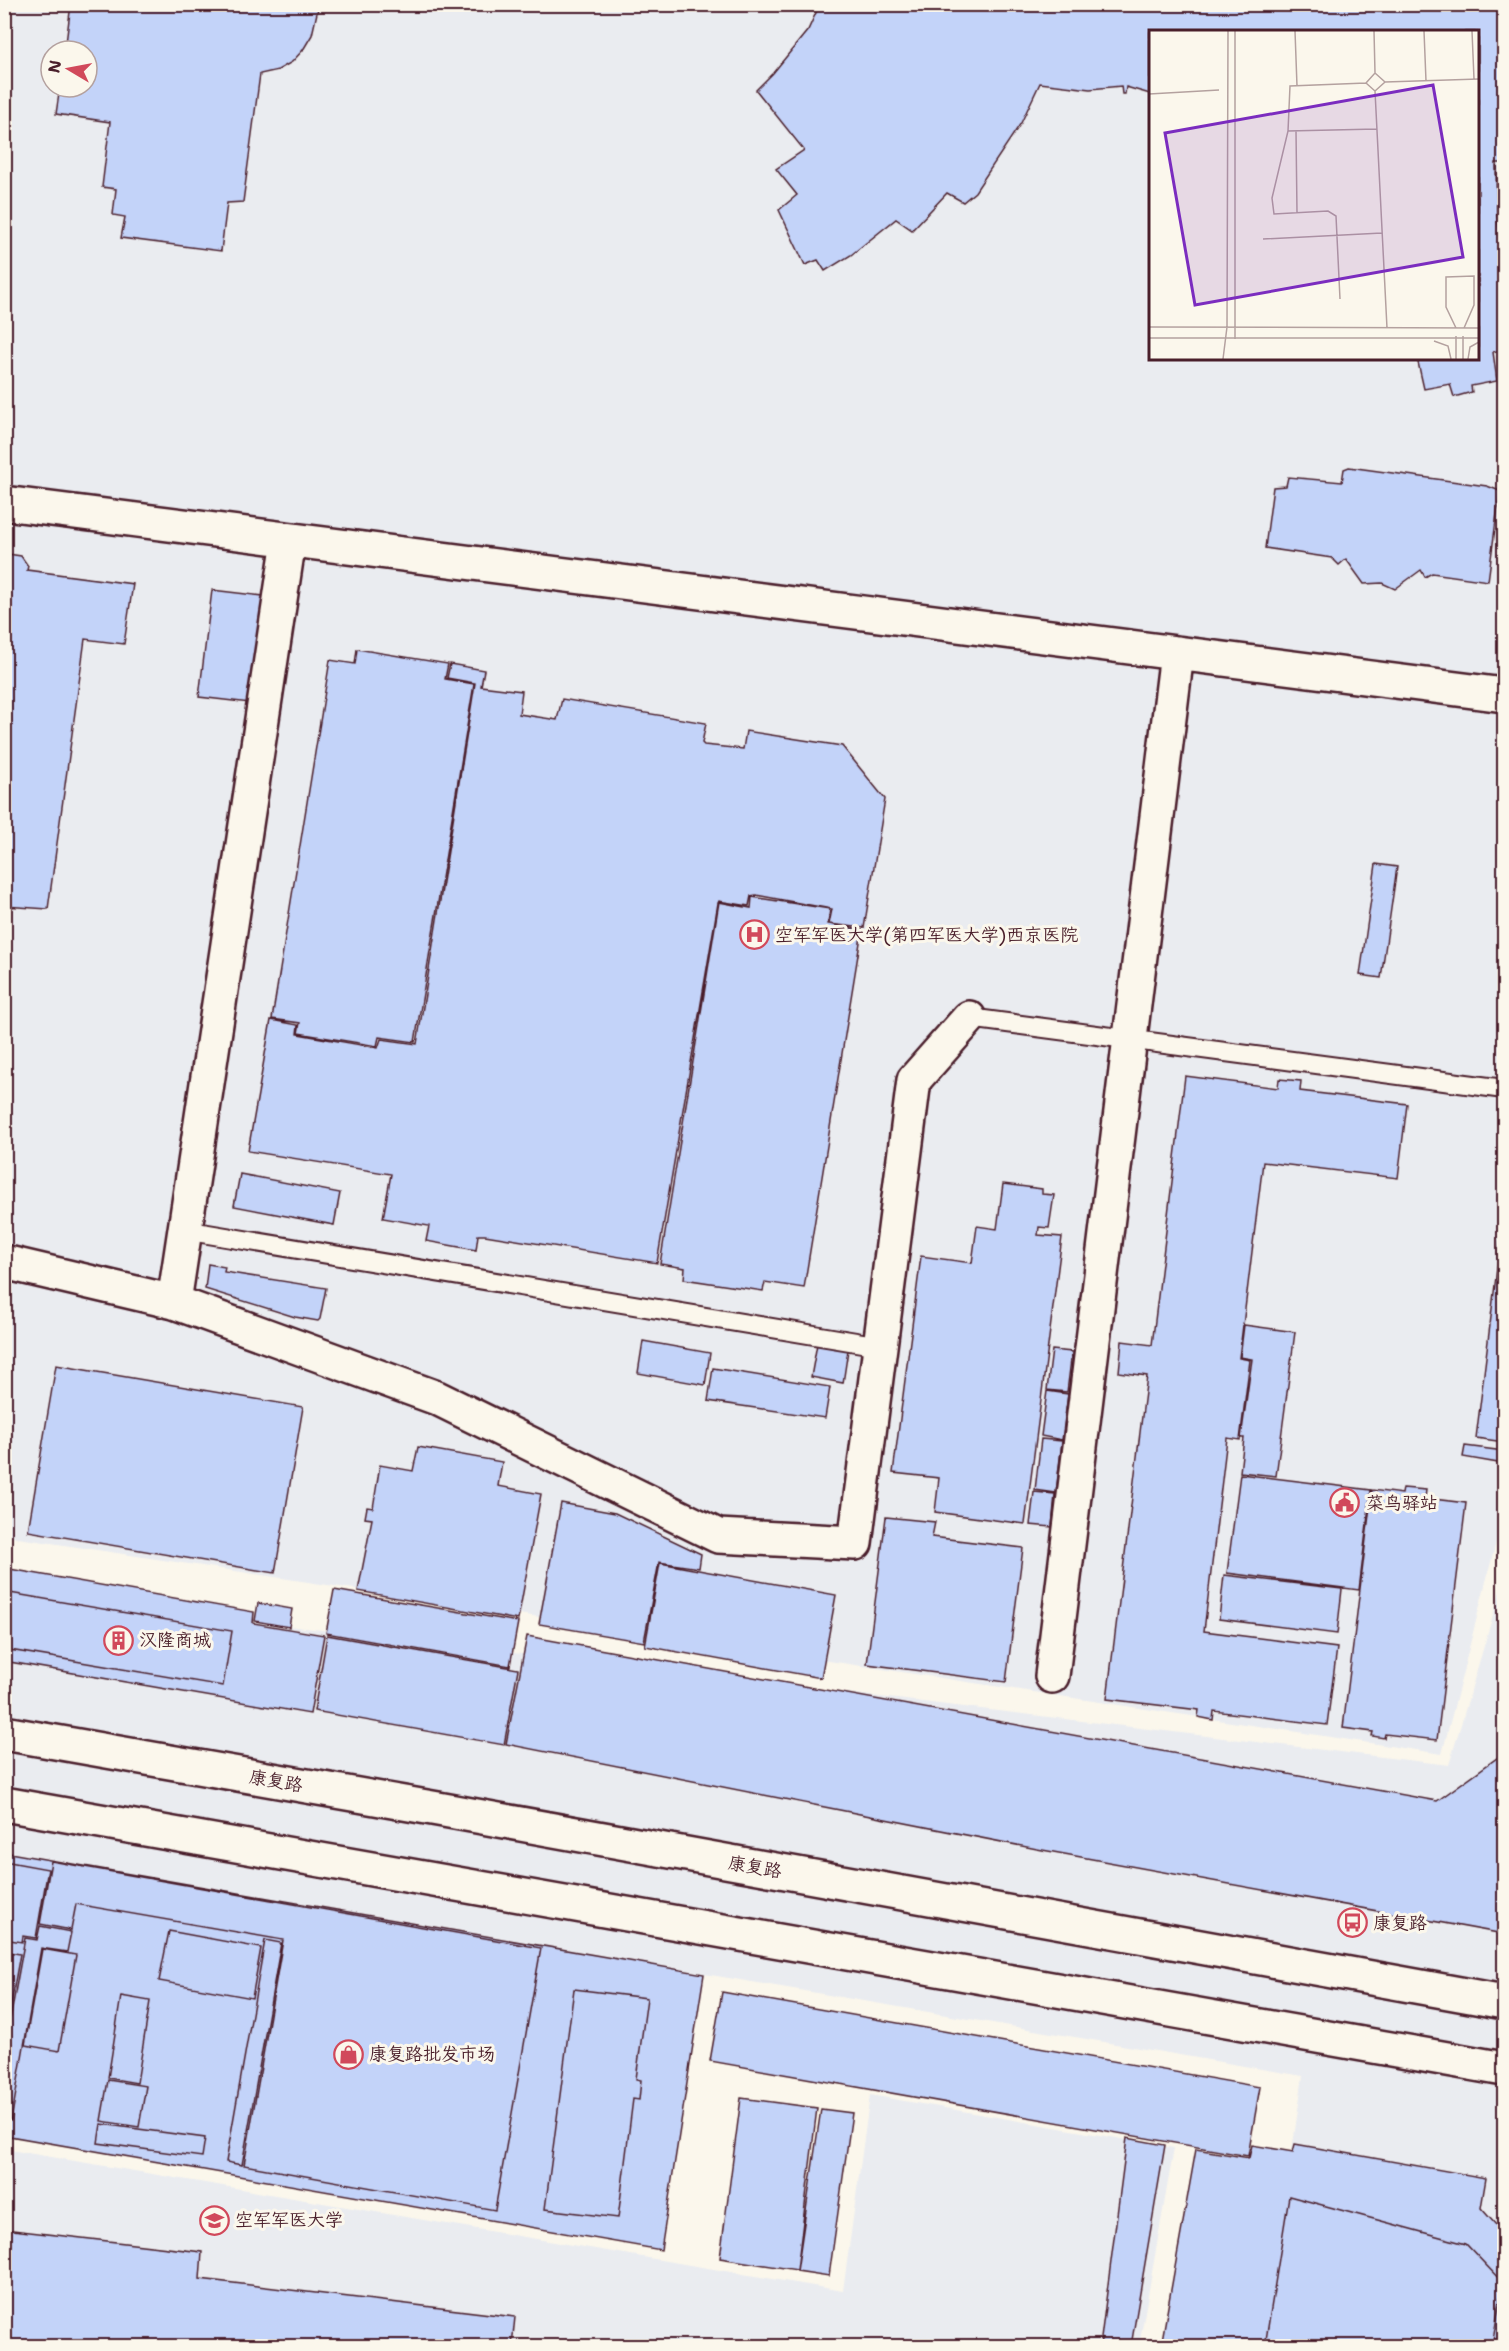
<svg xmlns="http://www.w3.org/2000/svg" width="1509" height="2351" viewBox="0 0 1509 2351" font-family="'Shantell Sans','LXGW WenKai TC',sans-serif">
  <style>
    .built { fill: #eaecf0; fill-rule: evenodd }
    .building { fill: #c3d3f9; stroke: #4a1f2b; stroke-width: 1.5 }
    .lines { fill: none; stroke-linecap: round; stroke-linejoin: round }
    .lane-casing { stroke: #4a1f2b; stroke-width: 22 }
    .street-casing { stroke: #4a1f2b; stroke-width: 38 }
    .secondary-casing { stroke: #4a1f2b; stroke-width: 38 }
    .lane { stroke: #fbf7ec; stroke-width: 18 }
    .street { stroke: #fbf7ec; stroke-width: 33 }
    .secondary { stroke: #fbf7ec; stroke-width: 33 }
    .labels { text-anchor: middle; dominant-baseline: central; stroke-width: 6; stroke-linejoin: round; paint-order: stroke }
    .poi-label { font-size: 18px; fill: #4a1f2b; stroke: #fbf7ec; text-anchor: start }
    .street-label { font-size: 18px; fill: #4a1f2b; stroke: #fbf7ec }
    .inset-road { fill: none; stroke: #b4a19f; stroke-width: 1.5 }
    .view { fill: #7b2cbf; fill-opacity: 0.15; stroke: #7b2cbf; stroke-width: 3 }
    .inset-edge { fill: none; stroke: #4a1f2b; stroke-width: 3 }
  </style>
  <rect width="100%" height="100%" fill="#fbf7ec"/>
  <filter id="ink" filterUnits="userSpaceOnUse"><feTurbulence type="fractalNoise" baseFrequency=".0167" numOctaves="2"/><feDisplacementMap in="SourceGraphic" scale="12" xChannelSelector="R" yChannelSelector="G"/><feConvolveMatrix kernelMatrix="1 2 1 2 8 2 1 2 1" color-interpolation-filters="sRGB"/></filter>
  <g filter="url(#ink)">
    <path class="built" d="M4,5H1504V1511L1442,1754L5,1536ZM1150,32H1478V358H1150ZM51,51H87V87H51Z
      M1504,1578V2346H1263L1303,2076L705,1974L661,2250L5,2135L4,1592L1449,1765Z
      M870,2095L1174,2148L1139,2346H5L4,2149L843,2291Z"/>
    <path class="building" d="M71,4H319L312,35L303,50L292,62L278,70L260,74L243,202L227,203L221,251L121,238L125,217L113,215L116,189L102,187L110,122L56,114L60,87H87V51H65Z
      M820,4H1504V163H1496L1497,215L1504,273V349L1493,352L1497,381L1471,386L1472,392L1454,397L1450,384L1424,389L1417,358H1478V32H1150V94L1126,87L1125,94H1122L1121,86L1090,89L1040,83L1021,123L975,192L963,202L947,193L912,230L896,219L851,255L825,271L818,260L805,265L779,210L797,195L776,169L804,150L756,90L773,73L808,30Z
      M1349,467L1487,486L1500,491L1488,581L1432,573L1425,577L1421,570L1395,589L1382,583L1364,584L1346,559L1339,565L1332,558L1265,548L1273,487L1286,486L1288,477L1342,482L1344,469Z
      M8,554L21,556L28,566L27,570L133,584L124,644L85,639L48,909L4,906V557Z
      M212,590L263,596L250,703L199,697Z
      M357,649L448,664L445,679L474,684L415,1042L379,1037L377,1046L298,1033L300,1023L272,1019L330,660L355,664Z
      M450,664L484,670L481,686L522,691L519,714L557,720L562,699L706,723L702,743L704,745L743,749L746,731L842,746L885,799L864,928L829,924L832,909L756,895L751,896L749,906L719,901L718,903L657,1263L485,1235H478L476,1250L426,1241L429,1226L383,1218L391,1174L248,1151L271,1020L298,1025L297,1034L378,1048L381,1039L417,1044L475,683L447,678Z
      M1376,864L1397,867L1381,978L1360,975Z
      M752,897L830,909L828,924L862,930L804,1288L765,1282L763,1291L684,1279L685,1268L660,1264L719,902L751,908Z
      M1185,1076L1278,1088L1279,1079L1301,1081L1300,1091L1407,1104L1398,1178L1263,1162L1239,1358L1250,1360L1240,1440L1227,1438L1204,1631L1337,1648L1327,1725L1214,1711L1213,1720L1198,1717L1199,1710L1107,1699L1147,1376L1119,1372L1122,1341L1152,1345Z
      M240,1174L340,1193L334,1225L234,1206Z
      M1003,1184L1042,1189V1194L1054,1195L1049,1228L1039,1227L1038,1235L1062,1237L1025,1524L935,1512L939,1478L893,1473L921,1256L972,1263L977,1226L997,1229Z
      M1504,1212V1442L1476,1438Z
      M208,1264L225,1267L224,1272L326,1288L320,1319L318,1321L295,1317L205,1289Z
      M1244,1325L1295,1332L1276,1476L1240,1472L1244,1438H1241L1252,1359L1240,1357Z
      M643,1341L710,1353L705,1385L638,1373Z
      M817,1344L848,1350L843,1383L811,1377Z
      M1052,1350L1072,1352L1067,1392L1047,1390Z
      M56,1365L303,1407L275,1573L28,1531Z
      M713,1368L830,1387L825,1418L708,1401Z
      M1047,1391L1068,1394L1062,1440L1041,1436Z
      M1041,1439L1062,1441L1056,1493L1035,1490Z
      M1465,1446L1504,1451V1464L1463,1457Z
      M418,1447L502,1462L498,1486L541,1494L518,1620L358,1591L372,1519L365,1518L367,1507L373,1508L380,1465L413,1471Z
      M1240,1474L1371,1490L1359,1590L1227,1573Z
      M1403,1488L1426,1490L1425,1498L1466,1503L1437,1740L1385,1734L1384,1738L1372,1736L1373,1732L1343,1728L1372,1490L1402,1494Z
      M1034,1492L1055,1494L1052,1527L1030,1525Z
      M561,1503L615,1513L701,1554L699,1568L659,1562L644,1642L539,1624Z
      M886,1517L935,1522L932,1537L1023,1548L1006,1682L867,1664Z
      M660,1563L836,1595L821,1678L645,1646Z
      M4,1568L254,1612L253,1623L324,1635L310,1714L4,1661Z
      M1224,1575L1342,1589L1337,1634L1219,1619Z
      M334,1590L518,1622L510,1666L326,1633Z
      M4,1592L232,1631L223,1686L4,1649Z
      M258,1603L292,1609L289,1627L255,1621Z
      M327,1635L518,1669L504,1745L314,1711Z
      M527,1636L1437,1801L1501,1755L1504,1737V1934L1037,1849L506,1744Z
      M4,1852L704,1974L661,2250L4,2135Z
      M4,1861L48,1869L36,1938L23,1936L22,1942L4,1939Z
      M51,1861L541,1948L495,2210L244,2165L283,1940L76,1904L71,1930L40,1924Z
      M40,1926L71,1932L67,1952L41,1948L11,2121L4,2120V2053L25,1938L37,1940Z
      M169,1931L261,1948L252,1998L159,1981Z
      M265,1940L281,1943L242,2165L226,2162Z
      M42,1949L76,1955L59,2051L25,2045Z
      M4,1951L20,1954L4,2042Z
      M574,1989L647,1998L636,2079L641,2080L639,2100L633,2099L618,2218L545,2209Z
      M722,1992L1260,2087L1248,2156L710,2061Z
      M121,1996L150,2001L137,2083L108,2078Z
      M108,2080L146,2086L139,2127L101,2121Z
      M741,2098L817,2108L797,2270L720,2258Z
      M821,2109L852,2113L829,2276L797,2271Z
      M101,2124L205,2138L202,2157L98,2143Z
      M1127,2138L1165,2145L1131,2346H1100Z
      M1295,2144L1486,2178L1481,2208L1504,2234V2346H1161L1196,2149L1249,2158L1252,2145L1293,2152Z
      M1289,2196L1466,2244L1503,2283L1492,2346H1265Z
      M4,2229L202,2252L200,2279L515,2317L512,2346H4Z"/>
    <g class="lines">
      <defs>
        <path id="lane" d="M969,1018L1504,1089
          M184,1230L880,1346"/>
        <path id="street" d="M4,503L1504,695
          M289,540L174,1302L437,1398L718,1536L855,1543L914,1080L969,1018
          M4,1262L174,1302
          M1052,1676L1177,653"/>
        <path id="secondary" d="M4,1733L438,1809L1504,2002
          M4,1804L1504,2069"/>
      </defs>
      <use href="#lane" class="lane-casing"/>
      <use href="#street" class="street-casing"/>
      <use href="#secondary" class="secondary-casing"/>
      <use href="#lane" class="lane"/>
      <use href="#street" class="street"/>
      <use href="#secondary" class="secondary"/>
    </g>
  </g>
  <defs>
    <symbol id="hospital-ring" viewBox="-11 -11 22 22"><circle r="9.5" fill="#fbf7ec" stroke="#d1495b" stroke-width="1.5"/><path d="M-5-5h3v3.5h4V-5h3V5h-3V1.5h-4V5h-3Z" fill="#d1495b"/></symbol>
    <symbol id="civic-ring" viewBox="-11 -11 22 22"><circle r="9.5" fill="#fbf7ec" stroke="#d1495b" stroke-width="1.5"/><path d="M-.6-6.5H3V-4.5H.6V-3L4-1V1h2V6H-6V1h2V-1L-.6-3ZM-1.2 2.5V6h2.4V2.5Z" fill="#d1495b"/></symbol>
    <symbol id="building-ring" viewBox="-11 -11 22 22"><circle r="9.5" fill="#fbf7ec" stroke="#d1495b" stroke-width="1.5"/><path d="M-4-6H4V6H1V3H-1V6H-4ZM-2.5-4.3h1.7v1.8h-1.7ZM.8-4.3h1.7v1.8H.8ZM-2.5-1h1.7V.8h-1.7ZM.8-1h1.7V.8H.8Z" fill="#d1495b"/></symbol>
    <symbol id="bus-ring" viewBox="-11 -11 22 22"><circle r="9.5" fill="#fbf7ec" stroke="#d1495b" stroke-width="1.5"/><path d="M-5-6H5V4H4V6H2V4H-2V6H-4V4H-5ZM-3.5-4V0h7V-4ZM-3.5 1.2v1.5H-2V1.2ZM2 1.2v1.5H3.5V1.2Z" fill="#d1495b"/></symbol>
    <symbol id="shop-ring" viewBox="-11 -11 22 22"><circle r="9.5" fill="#fbf7ec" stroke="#d1495b" stroke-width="1.5"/><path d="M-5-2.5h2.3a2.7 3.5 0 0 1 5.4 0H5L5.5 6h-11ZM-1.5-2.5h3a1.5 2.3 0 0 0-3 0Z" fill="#d1495b"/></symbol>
    <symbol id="university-ring" viewBox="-11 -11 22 22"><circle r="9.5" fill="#fbf7ec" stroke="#d1495b" stroke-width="1.5"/><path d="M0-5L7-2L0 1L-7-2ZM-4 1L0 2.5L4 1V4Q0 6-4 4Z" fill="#d1495b"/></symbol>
  </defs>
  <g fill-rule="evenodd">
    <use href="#hospital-ring" x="738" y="918" width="33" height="33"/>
    <use href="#civic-ring" x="1328" y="1486" width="33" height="33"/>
    <use href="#building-ring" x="102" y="1624" width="33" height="33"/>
    <use href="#bus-ring" x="1336" y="1906" width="33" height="33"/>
    <use href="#shop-ring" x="332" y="2038" width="33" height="33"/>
    <use href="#university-ring" x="198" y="2204" width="33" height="33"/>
  </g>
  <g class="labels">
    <g class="poi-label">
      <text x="775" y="935">空军军医大学(第四军医大学)西京医院</text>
      <text x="1366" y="1503">菜鸟驿站</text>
      <text x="139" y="1640">汉隆商城</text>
      <text x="1373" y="1923">康复路</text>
      <text x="369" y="2054">康复路批发市场</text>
      <text x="235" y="2220">空军军医大学</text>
    </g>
    <g class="street-label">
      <text transform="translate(276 1781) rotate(10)">康复路</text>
      <text transform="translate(755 1867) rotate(10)">康复路</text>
    </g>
  </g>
  <g transform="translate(1149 30)">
    <rect width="330" height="330" fill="#fbf7ec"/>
    <path class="inset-road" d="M146,1L148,56M225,1L226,43M275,1L277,51M323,1L325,49M236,52L330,49M226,61L236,52L226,43L217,53L226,61L238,298M0,64L70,60M139,101L141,56L217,53M147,101L148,183M114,209L233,203M191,269L187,186L179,181L125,184L123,168L139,101L228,99M0,297L330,298M78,297L79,1M307,298L297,277V247L325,246V275L315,298M307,306V329M0,308H330M86,309V1M285,311L299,316L302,329M74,329L78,297M314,329V306M319,329L321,317L330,312"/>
    <path class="view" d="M284,55L314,227L46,275L16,103Z"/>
    <rect width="330" height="330" class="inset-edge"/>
  </g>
  <rect width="1509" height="2351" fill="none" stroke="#fbf7ec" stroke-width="24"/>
  <rect x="12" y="12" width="1485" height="2327" fill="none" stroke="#4a1f2b" stroke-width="2" filter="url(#ink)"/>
  <g transform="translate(69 69) rotate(280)"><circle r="28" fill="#fbf7ec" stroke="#b4a19f" stroke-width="1.5"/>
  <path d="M0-4.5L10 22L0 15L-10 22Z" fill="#d1495b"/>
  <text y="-9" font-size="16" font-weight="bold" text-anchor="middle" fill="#4a1f2b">N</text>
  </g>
</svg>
